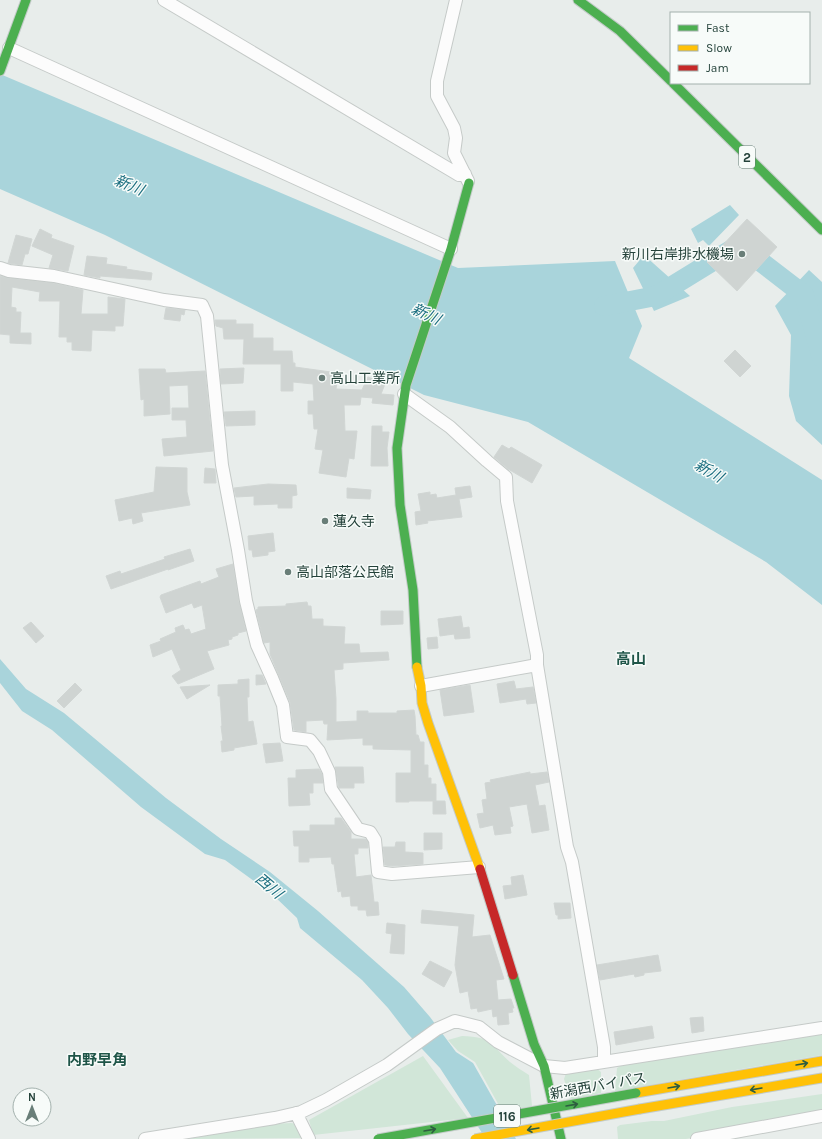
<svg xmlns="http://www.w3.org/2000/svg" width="822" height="1139" viewBox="0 0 822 1139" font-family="Karla,'Noto Sans JP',sans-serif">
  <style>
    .green { fill: #d1e6d8 }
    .water { fill: #a9d4db }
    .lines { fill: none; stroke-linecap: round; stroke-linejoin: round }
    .river { stroke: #a9d4db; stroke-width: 20 }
    .building { fill: #cfd4d2; stroke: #d1d6d4 }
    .street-casing { stroke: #c5cac8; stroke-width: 14 }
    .fast-casing { stroke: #c3cbc8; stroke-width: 11 }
    .slow-casing { stroke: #c3cbc8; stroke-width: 11 }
    .jam-casing { stroke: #c3cbc8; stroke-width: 11 }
    .street { stroke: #fcfcfc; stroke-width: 12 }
    .fast { stroke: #4caf50; stroke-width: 9 }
    .slow { stroke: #ffc107; stroke-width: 9 }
    .jam { stroke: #c62828; stroke-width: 9 }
    .fast-bridge-casing { stroke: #c3ccc9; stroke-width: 11; stroke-linecap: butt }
    .slow-bridge-casing { stroke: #c3ccc9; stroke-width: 11; stroke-linecap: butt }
    .fast-bridge { stroke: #4caf50; stroke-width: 9 }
    .slow-bridge { stroke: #ffc107; stroke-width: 9 }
    .oneway { stroke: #2e5d40 }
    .poi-dot { fill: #697e78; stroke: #f7fbf9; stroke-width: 1.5 }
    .labels { text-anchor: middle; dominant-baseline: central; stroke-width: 3; stroke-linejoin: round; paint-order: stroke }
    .shield { fill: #f7fbf9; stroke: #637a73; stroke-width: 1 }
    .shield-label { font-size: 13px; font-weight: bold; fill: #24423a }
    .poi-label { font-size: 14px; fill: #24423a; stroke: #f7fbf9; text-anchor: start }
    .street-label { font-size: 14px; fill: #24423a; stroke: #f7fbf9 }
    .water-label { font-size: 15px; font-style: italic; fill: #1c6f80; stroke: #f7fbf9 }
    .neighbourhood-label { font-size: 15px; font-weight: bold; fill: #1f5548; stroke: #f7fbf9 }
  </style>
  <rect width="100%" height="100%" fill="#e8edeb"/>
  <path class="green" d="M822,1032V1055L615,1091L617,1068L624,1064L644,1062Z
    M462,1036C493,1037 490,1044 510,1062C516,1067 523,1071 529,1075L532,1106L502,1111L475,1062L458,1051L448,1040Z
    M423,1056L468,1118L313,1135L309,1120Z
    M596,1068L601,1072V1093L570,1100L564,1079L566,1073Z
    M822,1094V1114L686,1139H618L617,1127L620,1125L652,1121H664L732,1107Z
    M291,1123L296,1124L303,1138L188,1139L271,1124Z"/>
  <path class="water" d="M0,74L458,268L615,261L642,326L629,358L822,480V605L766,562L528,422L424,395L105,235L0,189Z
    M730,205L739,215L709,246L703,240L698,243L691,229Z
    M644,255L690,296L654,311L633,268Z
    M809,270L822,282V445L796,421L789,396L791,335L775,306Z
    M0,659L26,689L64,713L166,798L221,839L270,872L318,911L404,987L430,1017L456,1052L473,1063L516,1139H486L440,1068L408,1034L388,1008L362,980L300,928L297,918L272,894L225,860L205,854L141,807L52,730L22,711L0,683Z"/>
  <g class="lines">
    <path class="river" d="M604,306L656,296L739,245L804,295L822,358"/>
  </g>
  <path class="building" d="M747,219L777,247L737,291L707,262Z
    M40,229L52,235L51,238L74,246L68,271L49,268L53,255L32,246Z
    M16,235L32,239L28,254H25L22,265L8,263Z
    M87,256L107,258L106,264L127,267L126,269L152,273L151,280L100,276V278L84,275Z
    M0,276L8,278L53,283L83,290L81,314H108V297L125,299L123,326H115V331L92,330L91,351L72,350V342H67V337H59L60,301H39L40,292L12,287L11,307L16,308V312H21L20,333H31V344L10,343V335L0,334Z
    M166,308L185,310L184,315L181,314L180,321L164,319Z
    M215,320H236V324H253V338H273V351H292L293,363H295V367L338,373L336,389L362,390L361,392L368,377L385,384L381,394L394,395L393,405L372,403L373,398L361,397L360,405H344L345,431H357L354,459L349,458L346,477L319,473L323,450L315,449L318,429H314L313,414H308V401H314L313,384L293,382V391H281V364H243L244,339H224L223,328L216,326Z
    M735,350L751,366L740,377L724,361Z
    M244,368L243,383L221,384L220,369Z
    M139,369H165L166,373L205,371L213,451L164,456L162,439L187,437L186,420H172V408H189L188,385L169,386L170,414L144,416V399L141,400Z
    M255,411V425L226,426L224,412Z
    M372,426H382V432H389L387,448L388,466H371Z
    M502,445L509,449L511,447L542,465L532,483L508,469L494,457Z
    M156,467L187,468V492L190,505L141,513L143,521L133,524L132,518L119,521L115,500L154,492Z
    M205,468L215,469L216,483H204Z
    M268,484L296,485L297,495L292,496V508H278V504L254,505V496L236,497L234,488Z
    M470,486L472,497L459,499L462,517L427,521L428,523L416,525L415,512L421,511L418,494L430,492V495L436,494L437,498L456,495L455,488Z
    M347,488L371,490L370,499L347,498Z
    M273,533L275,551L268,552V555L253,557L252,550H249L248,536Z
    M190,549L194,561L168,570V569L111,589L106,576L120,571L121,574L165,559L164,557Z
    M233,564L239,602L246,631L238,633V635L232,637V639L228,640L229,645L207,651L214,669L178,684L172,676L181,670L172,649L153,657L150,645L161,641L160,639L176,632L175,628L183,625L185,630L189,629L191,634L206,629L202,605L194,608L192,603L166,613L160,597L161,595L200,581L201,584L219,577L216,569Z
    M307,602L308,606H311L312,619H323V626L345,627L344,644H359L360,653L388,652L389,660L343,663V669L334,670L336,699V722L357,721V711H368V713H397V711L414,710L415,716L416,735H418L420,742H424V765H428V778H431V784H436V801H409V802H396V773H411V750L373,749V745H363V738L327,740L328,724H324L323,720L306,721V732L294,730L290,702L270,654V642L264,643L256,610L258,609V607L286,606V604Z
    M381,611H403V624L381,625Z
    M461,616L463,628L469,627L470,638L455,639L454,634L440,636L438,619Z
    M31,622L44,636L36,643L23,628Z
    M437,637L438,648L428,649L427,638Z
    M256,675H262L266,684L256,685Z
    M249,679V697H247L248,722L253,721L257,744L234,748V750L222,752L221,741H223L221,726H222L220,696H218V685L238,684V680Z
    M514,681L516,689L533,687L536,703L527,704L526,699L500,703L497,684Z
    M75,683L82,690L64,708L57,701Z
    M210,685L187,699L180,687Z
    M470,685L474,712L444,716L440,690Z
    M280,743L283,761L266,763L263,744Z
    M335,767H363L364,783H354V788H339Z
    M319,769L322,774L323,783H313V793H309L310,805L289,806L288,778H296V770Z
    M530,772V774L547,772L549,782L535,785L539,806L545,805L549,830L532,833L527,804L509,807L513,826L510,827L511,833L495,835L493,825L480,828L477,814L484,813L482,800L487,799L485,783L491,782L490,780Z
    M433,801H445L446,814H433Z
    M335,818H341L351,832V839H366L368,842V848H358V854H354L356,877L371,875L374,902H378L379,915L367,916L366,910H358V906H351L350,896L342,897L341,891L338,892L334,864H332L331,857L309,858V862H299V846H294L293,831H310V825H335Z
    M424,833H442V849L424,850Z
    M396,842H405V852L423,853V864L392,866L385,865L383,847H395Z
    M523,875L527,895L505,899L503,886L512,885L511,877Z
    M554,903H570L571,918L558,919V915H556Z
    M422,910L474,915L472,937L490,935L504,979L496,980L498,1000L511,999L514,1008H512L513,1012L508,1013L509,1024L498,1025L497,1016L493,1017L492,1009L478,1012L477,1008L471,1009L468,991L460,993L455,965L459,926L421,923Z
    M387,923L405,925L404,954L390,953L392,934L386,933Z
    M658,955L661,971L644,973V975L635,977L634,974L600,980L597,965Z
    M430,961L452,972L444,987L422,974Z
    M703,1017L704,1031L692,1033L690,1018Z
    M652,1026L654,1038L616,1045L614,1032Z"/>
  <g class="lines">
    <defs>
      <path id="street" d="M164,0L454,172L459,175L465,174
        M456,0L437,81V96L454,128L456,138L454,153L468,181
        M9,48L451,249
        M0,268L9,271L54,276L164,300L202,305L207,316L222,465L238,550L246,601L257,645L272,678L283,705L287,737L310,740L319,751L329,772L331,789L358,829L370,832L375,840L378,872L392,874L479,867
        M404,394L450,427L487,461L506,477L507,501L537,655V665L567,847L572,862L604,1047V1062
        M421,686L537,665
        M296,1113L309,1139
        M145,1139L275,1118L301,1112L326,1100L387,1065L437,1029L455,1021L479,1027L498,1042L544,1066L565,1068L822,1028
        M697,1139L822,1116"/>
      <path id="fast" d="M578,0L620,31L671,81
        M0,71L26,0
        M673,83L822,230
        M417,667L413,590L400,505L397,448L406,385L451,249L469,183
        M513,975L534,1044L544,1066L561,1139"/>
      <path id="slow" d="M417,667L421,686L422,703L428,723L480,869
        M636,1093L822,1061
        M640,1109L822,1078"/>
      <path id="jam" d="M480,869L513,975"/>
    </defs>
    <use href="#street" class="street-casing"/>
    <use href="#fast" class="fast-casing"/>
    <use href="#slow" class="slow-casing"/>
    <use href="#jam" class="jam-casing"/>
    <use href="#street" class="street"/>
    <use href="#fast" class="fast"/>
    <use href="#slow" class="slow"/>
    <use href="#jam" class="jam"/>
    <defs>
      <path id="fast-bridge" d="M378,1139L636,1093"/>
      <path id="slow-bridge" d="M475,1139L640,1109"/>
    </defs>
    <use href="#fast-bridge" class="fast-bridge-casing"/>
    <use href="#slow-bridge" class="slow-bridge-casing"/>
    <use href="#fast-bridge" class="fast-bridge"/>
    <use href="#slow-bridge" class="slow-bridge"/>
  </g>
  <defs><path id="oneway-shaft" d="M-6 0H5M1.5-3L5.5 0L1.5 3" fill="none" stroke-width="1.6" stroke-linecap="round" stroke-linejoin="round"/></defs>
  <g class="oneway">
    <use href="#oneway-shaft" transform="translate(802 1064) rotate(-10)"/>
    <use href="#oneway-shaft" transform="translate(674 1087) rotate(-10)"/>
    <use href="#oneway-shaft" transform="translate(756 1089) rotate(170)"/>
    <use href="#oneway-shaft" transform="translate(572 1105) rotate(-10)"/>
    <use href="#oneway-shaft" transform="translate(533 1129) rotate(170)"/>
    <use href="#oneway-shaft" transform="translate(430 1130) rotate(-10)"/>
  </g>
  <g class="poi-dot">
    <circle cx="742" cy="254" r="4"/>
    <circle cx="322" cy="378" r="4"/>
    <circle cx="325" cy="521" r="4"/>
    <circle cx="288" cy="572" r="4"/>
  </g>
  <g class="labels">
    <g class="shield">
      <rect x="739" y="146" width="16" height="22" rx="3"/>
      <rect x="494" y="1105" width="26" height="22" rx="3"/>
    </g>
    <g class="shield-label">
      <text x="747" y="157">2</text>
      <text x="507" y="1116">116</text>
    </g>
    <g class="poi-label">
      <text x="734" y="254" text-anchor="end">新川右岸排水機場</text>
      <text x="330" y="378">高山工業所</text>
      <text x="333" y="521">蓮久寺</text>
      <text x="296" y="572">高山部落公民館</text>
    </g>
    <g class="street-label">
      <text transform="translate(598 1086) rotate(-10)">新潟西バイパス</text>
    </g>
    <g class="water-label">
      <text transform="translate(129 185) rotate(22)">新川</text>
      <text transform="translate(426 314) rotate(25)">新川</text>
      <text transform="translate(709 471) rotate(30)">新川</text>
      <text transform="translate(269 886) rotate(40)">西川</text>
    </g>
    <g class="neighbourhood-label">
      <text x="631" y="659">高山</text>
      <text x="97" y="1060">内野早角</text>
    </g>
  </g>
  <rect x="670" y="12" width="140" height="72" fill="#f7fbf9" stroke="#a3b1ad"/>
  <rect x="678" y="25" width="20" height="6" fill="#4caf50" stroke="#a3b1ad"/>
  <text x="706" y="32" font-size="12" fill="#24423a">Fast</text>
  <rect x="678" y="45" width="20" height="6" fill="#ffc107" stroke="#a3b1ad"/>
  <text x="706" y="52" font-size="12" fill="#24423a">Slow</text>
  <rect x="678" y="65" width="20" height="6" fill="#c62828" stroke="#a3b1ad"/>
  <text x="706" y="72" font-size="12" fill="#24423a">Jam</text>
  <g transform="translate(32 1107)"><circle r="19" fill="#f7fbf9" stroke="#a3b1ad"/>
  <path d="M0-3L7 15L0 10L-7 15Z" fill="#697e78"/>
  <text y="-6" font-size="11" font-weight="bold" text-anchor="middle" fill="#24423a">N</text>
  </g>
</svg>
